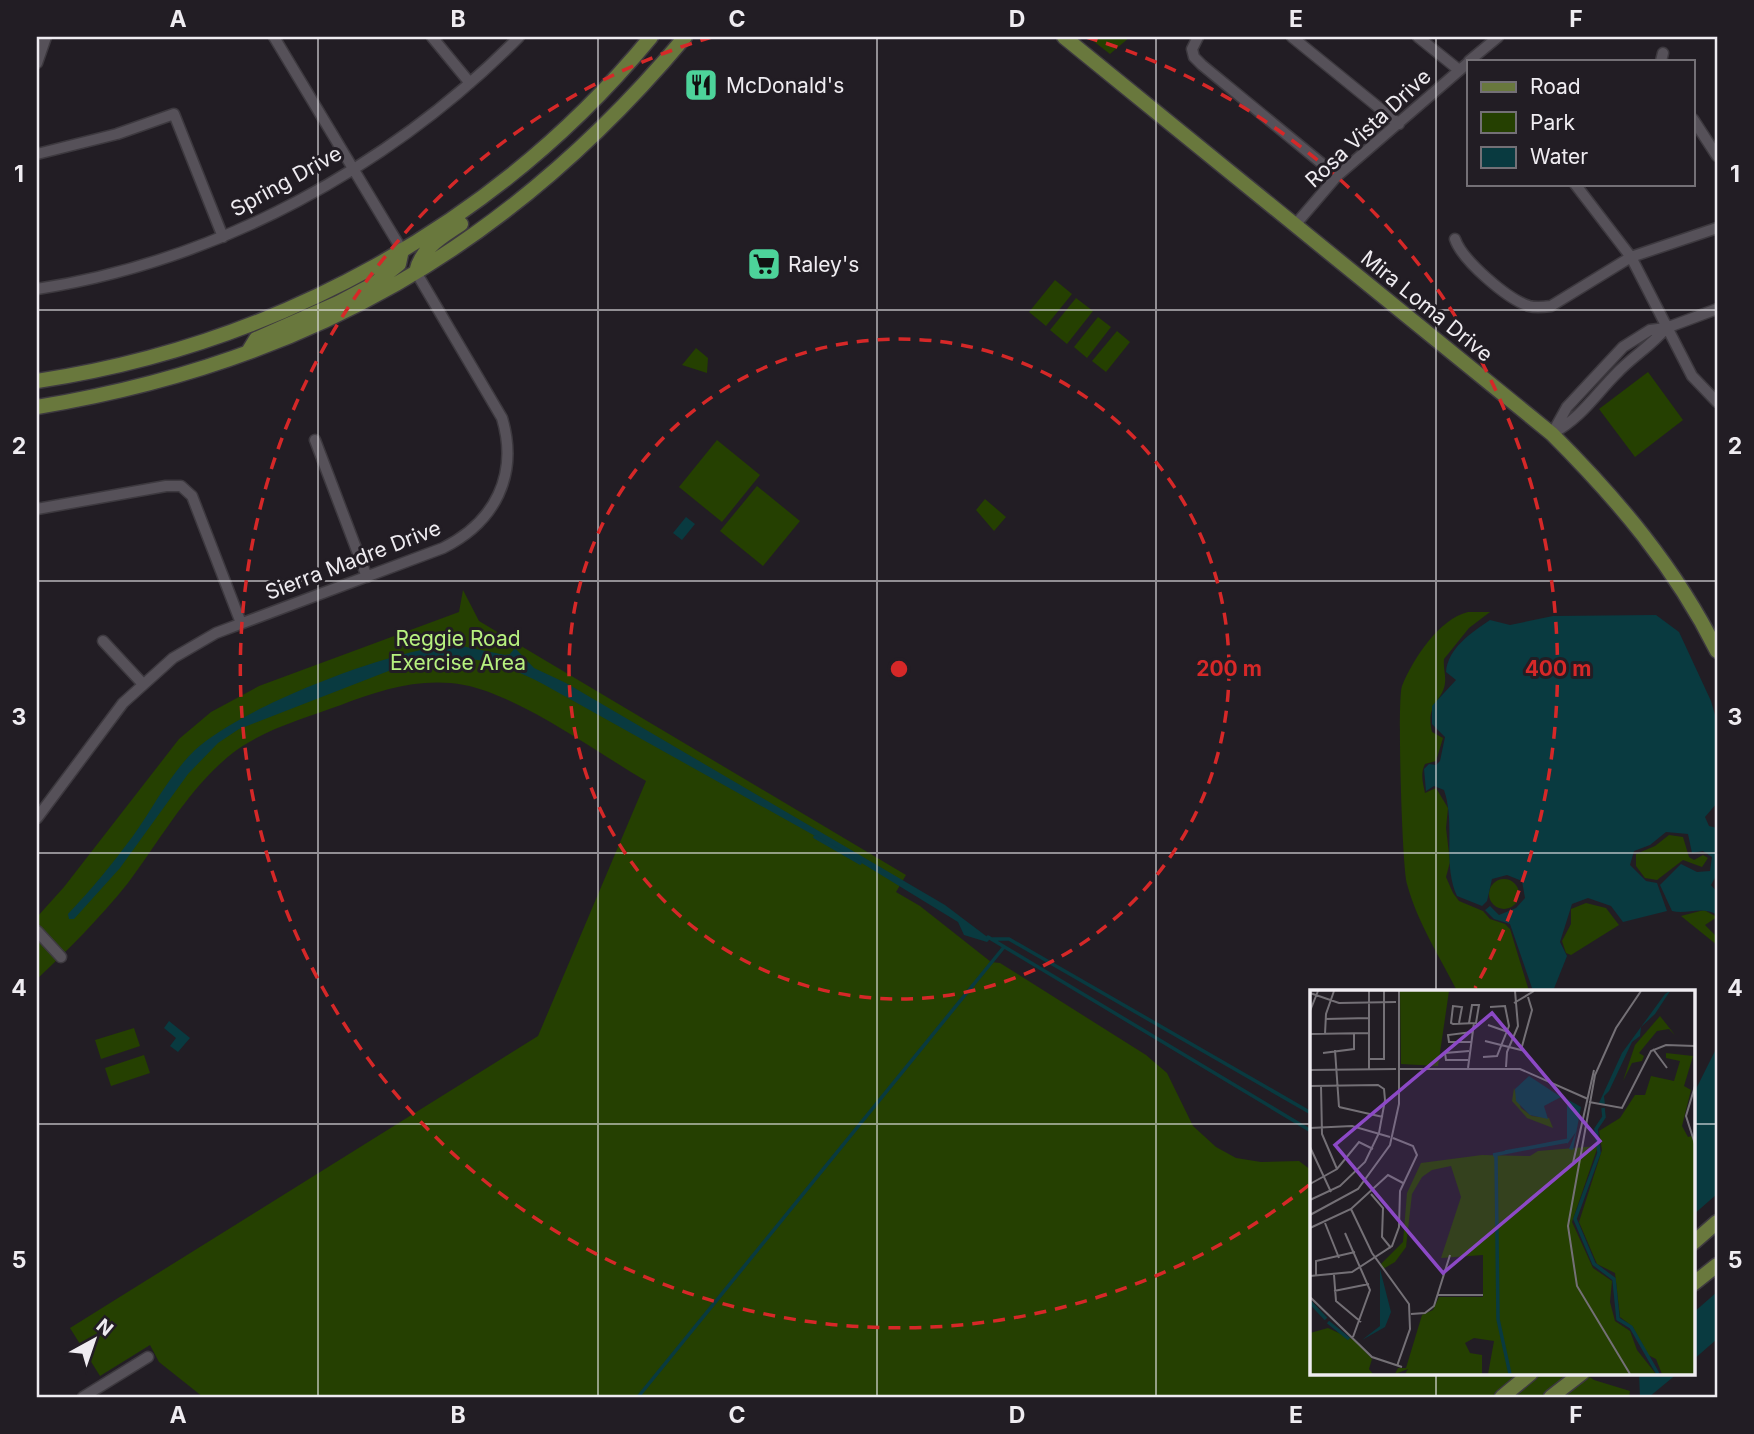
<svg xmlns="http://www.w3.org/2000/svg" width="1754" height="1434" viewBox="0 0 1754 1434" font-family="Inter,sans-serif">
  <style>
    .green { fill: #254001 }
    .water { fill: #093a40 }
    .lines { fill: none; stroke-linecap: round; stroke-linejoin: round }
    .stream { stroke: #093a40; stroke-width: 3.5 }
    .minor-casing { stroke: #3d393f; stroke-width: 13 }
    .major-casing { stroke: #3d393f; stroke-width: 17 }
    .minor { stroke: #565159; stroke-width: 10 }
    .major { stroke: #69783d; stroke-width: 14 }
    .grid { fill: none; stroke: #efecf1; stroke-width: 2; stroke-opacity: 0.55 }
    .ring { fill: none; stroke: #d62828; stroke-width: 3.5; stroke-dasharray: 12 9 }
    .labels { text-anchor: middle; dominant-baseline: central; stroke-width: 6; stroke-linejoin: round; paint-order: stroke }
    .poi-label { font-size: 21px; fill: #efecf1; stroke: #221d24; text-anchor: start }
    .street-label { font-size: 21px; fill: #efecf1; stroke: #221d24 }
    .park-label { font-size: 21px; fill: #b7f17f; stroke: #221d24 }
    .inset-river { fill: none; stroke: #093a40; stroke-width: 3.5 }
    .inset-road { fill: none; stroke: #747076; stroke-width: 2 }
    .view { fill: #8c49c6; fill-opacity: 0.15; stroke: #8c49c6; stroke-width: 3.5 }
    .inset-edge { fill: none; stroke: #efecf1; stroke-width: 3.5 }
    .centre { fill: #d62828; stroke: #221d24; stroke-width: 3.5 }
    .ring-label { font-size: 21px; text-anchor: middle; font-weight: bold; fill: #d62828; stroke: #221d24; stroke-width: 6; stroke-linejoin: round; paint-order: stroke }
    .neatline { fill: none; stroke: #efecf1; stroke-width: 2.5 }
    .grid-label { font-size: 23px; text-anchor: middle; font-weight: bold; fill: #efecf1 }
  </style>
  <rect width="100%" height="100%" fill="#221d24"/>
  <path class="green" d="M1088,37H1130L1110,54Z
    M1055,280L1072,294L1046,326L1029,312Z
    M1076,298L1093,311L1067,344L1050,330Z
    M1098,317L1111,327L1087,358L1074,347Z
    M1117,331L1130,342L1106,372L1092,361Z
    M696,348L708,358L707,373L682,365Z
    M1648,372L1683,420L1635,457L1599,409Z
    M717,440L760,475L722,522L679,487Z
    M757,486L800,521L763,566L720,531Z
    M985,499L1006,517L994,531L976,510Z
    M463,590L479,621L906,875L896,892L920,906L991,962L1000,963L1146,1055L1167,1073L1193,1126L1216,1147L1236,1158L1261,1162L1299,1161L1311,1170V1373H1584L1594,1380L1630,1391L1629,1397H203L159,1362L150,1345L100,1376L70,1328L538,1036L646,781C598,753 518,695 464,685C421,677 380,690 341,705C305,718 265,729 234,752C190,786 161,839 128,883C100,918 69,949 37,979V917L64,887L179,739L211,712L259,686L459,612Z
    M1468,612H1490L1469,628L1444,659C1443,668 1446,675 1445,683C1443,701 1425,704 1432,732L1443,738L1436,761L1425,764C1420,774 1423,783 1425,793L1436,788L1448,808L1446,828L1450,862L1446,877L1453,893L1459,901L1483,911L1490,919L1505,924L1510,929L1529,991H1457C1440,957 1417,922 1407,884C1402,867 1397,698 1402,686C1413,659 1439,619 1468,612Z
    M1669,835L1683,837L1689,857L1694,860L1703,855L1708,858L1702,867L1683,860L1657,880L1645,878L1636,866V854L1655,846Z
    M1489 894a15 15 0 1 1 30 0a15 15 0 1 1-30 0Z
    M1586,903L1606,908L1619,925L1571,955L1566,953L1562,941L1571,924V909Z
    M1704,910L1717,917L1705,925L1717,937V945L1681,916Z
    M134,1028L140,1046L101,1059L95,1040Z
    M144,1055L150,1073L111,1086L105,1068Z"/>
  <path class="water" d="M686,517L695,524L682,540L673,533Z
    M1656,615L1679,632L1711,701L1717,722V803L1705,817L1709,826L1717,828V874L1711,885L1717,892V915C1703,905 1687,915 1672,911L1660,885L1681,864L1697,872L1710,871L1712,857L1703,851L1692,853L1688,834L1666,832L1650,845L1634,851L1630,865L1646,881L1657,883L1667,911L1623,922L1611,906L1588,898L1572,904L1560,942L1567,956L1553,991H1533L1510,924L1494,919L1485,910L1490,906L1499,915L1516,908L1525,898L1522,881L1507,875L1492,879L1487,901L1482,906L1457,896C1442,863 1456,825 1444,790L1434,786L1426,791L1424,769L1429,764L1436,765L1440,761L1445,737L1432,724V706L1456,680L1446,672C1448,648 1471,633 1490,620L1510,625L1553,616Z
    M457,645L505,655L510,654L515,648L534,668L566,683L945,905L990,939L987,942L964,935L958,922L842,851L543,684C498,660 453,649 404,665L239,729L218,743L188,774L120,868L74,919H69L68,914C91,890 113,863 133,836C153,808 170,774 195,750C240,708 394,647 457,645Z
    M169,1021L190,1038L178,1052L170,1046L176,1038L164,1028Z
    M1717,1047V1194L1693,1215V1095Z
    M1717,1292V1339L1693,1360V1313Z
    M1639,1373H1678L1649,1397H1640Z"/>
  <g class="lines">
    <path class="stream" d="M815,837L860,863
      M988,937L1311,1131
      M993,939H1009L1311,1113
      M638,1397L1004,947"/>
    <defs>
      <path id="minor" d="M274,37L402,250
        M432,37L470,83
        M1198,37L1192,49L1194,57L1202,65L1337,176
        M1292,37L1399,124
        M1418,37L1459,70
        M1469,61L1498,37
        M1661,61L1663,53
        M37,63L46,37
        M1693,119L1717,156
        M37,154L117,134L174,114L223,237
        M1575,184L1631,257L1692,376L1717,402
        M1295,225L1337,176L1469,62
        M1455,239C1462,260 1507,299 1529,306C1536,308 1544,307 1551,306L1631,257L1717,228
        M37,289C218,261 390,167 519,37
        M1553,433C1581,418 1595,395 1617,373C1632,357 1651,346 1666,328
        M1552,434L1567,407L1623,347L1650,330L1666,328L1717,309
        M315,440L367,577
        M37,509L166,486H181L192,496L241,623
        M103,641L142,683
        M37,818L123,703L173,658L216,633L443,548C495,522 519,475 502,418L416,272
        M37,931L61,957
        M83,1397L148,1357"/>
      <path id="major" d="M1064,37L1552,434C1618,500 1675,567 1717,651
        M416,272C421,248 442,237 461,224
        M248,352L256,339L338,303L374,284L399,264L402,250
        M37,381C276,345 497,224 651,37
        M37,407C306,363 510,246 685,37
        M1693,1243L1717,1222
        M1693,1284L1717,1265
        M1502,1397L1531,1373
        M1551,1397L1582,1373"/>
    </defs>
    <use href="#minor" class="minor-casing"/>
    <use href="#major" class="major-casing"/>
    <use href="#minor" class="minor"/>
    <use href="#major" class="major"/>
  </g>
  <path class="grid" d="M318,37V1397M598,37V1397M877,37V1397M1156,37V1397M1436,37V991M37,310H1717M37,581H1717M37,853H1717M37,1124H1311M1693,1124H1717M1436,1373V1397"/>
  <g class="ring">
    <circle cx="899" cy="669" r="330"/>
    <path d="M1309 1185A659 659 0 1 1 712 37M1086 37A659 659 0 0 1 1475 988"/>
  </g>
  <defs>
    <symbol id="restaurant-square" viewBox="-11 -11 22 22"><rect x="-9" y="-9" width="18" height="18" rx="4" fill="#4dd39a" stroke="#221d24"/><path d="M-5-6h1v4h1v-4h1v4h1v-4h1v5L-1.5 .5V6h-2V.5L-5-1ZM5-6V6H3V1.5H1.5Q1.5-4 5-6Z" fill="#111"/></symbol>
    <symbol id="supermarket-square" viewBox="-11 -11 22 22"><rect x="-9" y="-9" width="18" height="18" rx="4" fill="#4dd39a" stroke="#221d24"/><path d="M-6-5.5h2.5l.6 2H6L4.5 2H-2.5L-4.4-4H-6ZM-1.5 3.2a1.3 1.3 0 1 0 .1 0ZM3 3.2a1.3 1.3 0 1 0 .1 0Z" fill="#111"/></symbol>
  </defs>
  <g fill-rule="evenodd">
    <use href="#restaurant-square" x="682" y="66" width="38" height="38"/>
    <use href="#supermarket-square" x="745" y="245" width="38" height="38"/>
  </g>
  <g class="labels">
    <g class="poi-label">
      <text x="726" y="85">McDonald's</text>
      <text x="788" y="264">Raley's</text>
    </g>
    <g class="street-label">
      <text transform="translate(1368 128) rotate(-43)">Rosa Vista Drive</text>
      <text transform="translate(286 181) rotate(-29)">Spring Drive</text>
      <text transform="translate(1427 306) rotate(39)">Mira Loma Drive</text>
      <text transform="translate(353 560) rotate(-21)">Sierra Madre Drive</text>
    </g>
    <g class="park-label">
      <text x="458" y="638">Reggie Road<tspan x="458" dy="24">Exercise Area</tspan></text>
    </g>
  </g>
  <g transform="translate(1310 990)">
    <rect width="385" height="385" fill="#221d24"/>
    <path d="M90,1H139L128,76L91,74ZM350,26L365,45L359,39L347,41L329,63L334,66L332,71L322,73L313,91L325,55ZM356,63L383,66L374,96L381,100L372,136L378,147L385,145V384H352L346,369L336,364L323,337L310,327L305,283L287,274L269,232L292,160L289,141L310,128L325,105H335L341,86L364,91L370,71L356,68ZM204,98L211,118L222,126L239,128L243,138L217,128L202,111ZM288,156L262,232L283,278L302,291L300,312L305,331L320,341L327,360L346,384H178L184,351L164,348L155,353L160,363L172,365V384H95L98,379L85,384L88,378H96L112,325L123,320L129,307H173V265L131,268L151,207L141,176L122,180L112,187L102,204L96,257L85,272L73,279L71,274L93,252L97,203L111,173L172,165L220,166L228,161ZM18,338L44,350L62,369L59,379L63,384H0V343Z" fill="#254001"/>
    <path d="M360,1L345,24L331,37L330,46L322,52L299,101L294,106L295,115L289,113L312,63L355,4ZM219,86L251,107L234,116L238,129L220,125L206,111L205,99ZM257,109L271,117L263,160L259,159L266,142L257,154ZM70,279L81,322L75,337L52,350L70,336Z" fill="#093a40"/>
    <path class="inset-river" d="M293,118L294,127L286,139L289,163L265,229L284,274L304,289L308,329L321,337L348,384M195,162L258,151M183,165L259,150M186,166L188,329L200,384M0,312L16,329M18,332L39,349"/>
    <path class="inset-road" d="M59,1V79M0,3L29,13L86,12M204,13L224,1M0,21L8,1M15,29L59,28M149,33L152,17L143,16L141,33L143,34L166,33L169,15H162L159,33M178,35L198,42M0,44L59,43M15,44L16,24L24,1M175,51L211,60L222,20L218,7M161,52H139L138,45L162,42M343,59L357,78M25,60L29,117M13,63L44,59V44M173,67L187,66L199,36L195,16L180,17M59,69H74V1M158,70H136L135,63L159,61M196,77L197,62L208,36L205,1M158,78L164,33M89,79H210L278,109M0,80L86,79M0,96L68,95L74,99L75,110L69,143L55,172L30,196L0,210M11,96L12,144L27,179M385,96L376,126L385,154M279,112L312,118L341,61L356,55L385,56M29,117L73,127M0,138L42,136L80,147M0,157L21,202M263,173L284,80M0,194L27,179L49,152L63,159M61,204L73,218L72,247L81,258M41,219L62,263L99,314L100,339L87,376M0,225L48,199L80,155L89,114V1M15,233L29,268M0,238L41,219L78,185L93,193M35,243L60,300L43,347M6,285V271L45,262M24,285L26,311L51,332M0,286L42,282L82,256L89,237L90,201L107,165L103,156L83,148M24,301L59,294M127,305H173M0,307L62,367L92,377M101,324L115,323L124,316L140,265M320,384L267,296L258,236L285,85L306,38L331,1"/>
    <path class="view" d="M182,23L290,151L133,283L25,155Z"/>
    <rect width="385" height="385" class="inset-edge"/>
  </g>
  <circle cx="899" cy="669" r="10" class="centre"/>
  <g class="ring-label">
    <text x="1229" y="676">200 m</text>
    <text x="1558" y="676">400 m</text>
  </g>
  <rect width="1754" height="1434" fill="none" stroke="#221d24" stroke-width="77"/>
  <rect x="1467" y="60" width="228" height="126" fill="#221d24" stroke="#747076" stroke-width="2"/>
  <rect x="1481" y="82" width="35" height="10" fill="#69783d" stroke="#747076" stroke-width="2"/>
  <text x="1530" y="94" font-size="21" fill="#efecf1">Road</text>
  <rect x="1481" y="112" width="35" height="21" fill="#254001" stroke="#747076" stroke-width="2"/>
  <text x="1530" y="130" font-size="21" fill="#efecf1">Park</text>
  <rect x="1481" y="147" width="35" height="21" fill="#093a40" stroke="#747076" stroke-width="2"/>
  <text x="1530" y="164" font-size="21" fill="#efecf1">Water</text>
  <g transform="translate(94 1340) rotate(40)" stroke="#221d24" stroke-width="5" paint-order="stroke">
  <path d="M0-5L12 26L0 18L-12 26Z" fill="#efecf1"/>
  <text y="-10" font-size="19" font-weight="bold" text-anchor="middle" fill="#efecf1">N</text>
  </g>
  <rect x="38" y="38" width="1678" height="1358" class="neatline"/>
  <g class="grid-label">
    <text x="178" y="27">A</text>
    <text x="458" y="27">B</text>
    <text x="737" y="27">C</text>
    <text x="1017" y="27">D</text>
    <text x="1296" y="27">E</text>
    <text x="1576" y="27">F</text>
    <text x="19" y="182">1</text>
    <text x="1735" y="182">1</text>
    <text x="19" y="454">2</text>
    <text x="1735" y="454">2</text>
    <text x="19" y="725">3</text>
    <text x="1735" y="725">3</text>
    <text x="19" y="996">4</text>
    <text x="1735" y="996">4</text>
    <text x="19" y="1268">5</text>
    <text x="1735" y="1268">5</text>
    <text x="178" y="1423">A</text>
    <text x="458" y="1423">B</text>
    <text x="737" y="1423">C</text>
    <text x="1017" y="1423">D</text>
    <text x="1296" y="1423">E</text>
    <text x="1576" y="1423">F</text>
  </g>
</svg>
